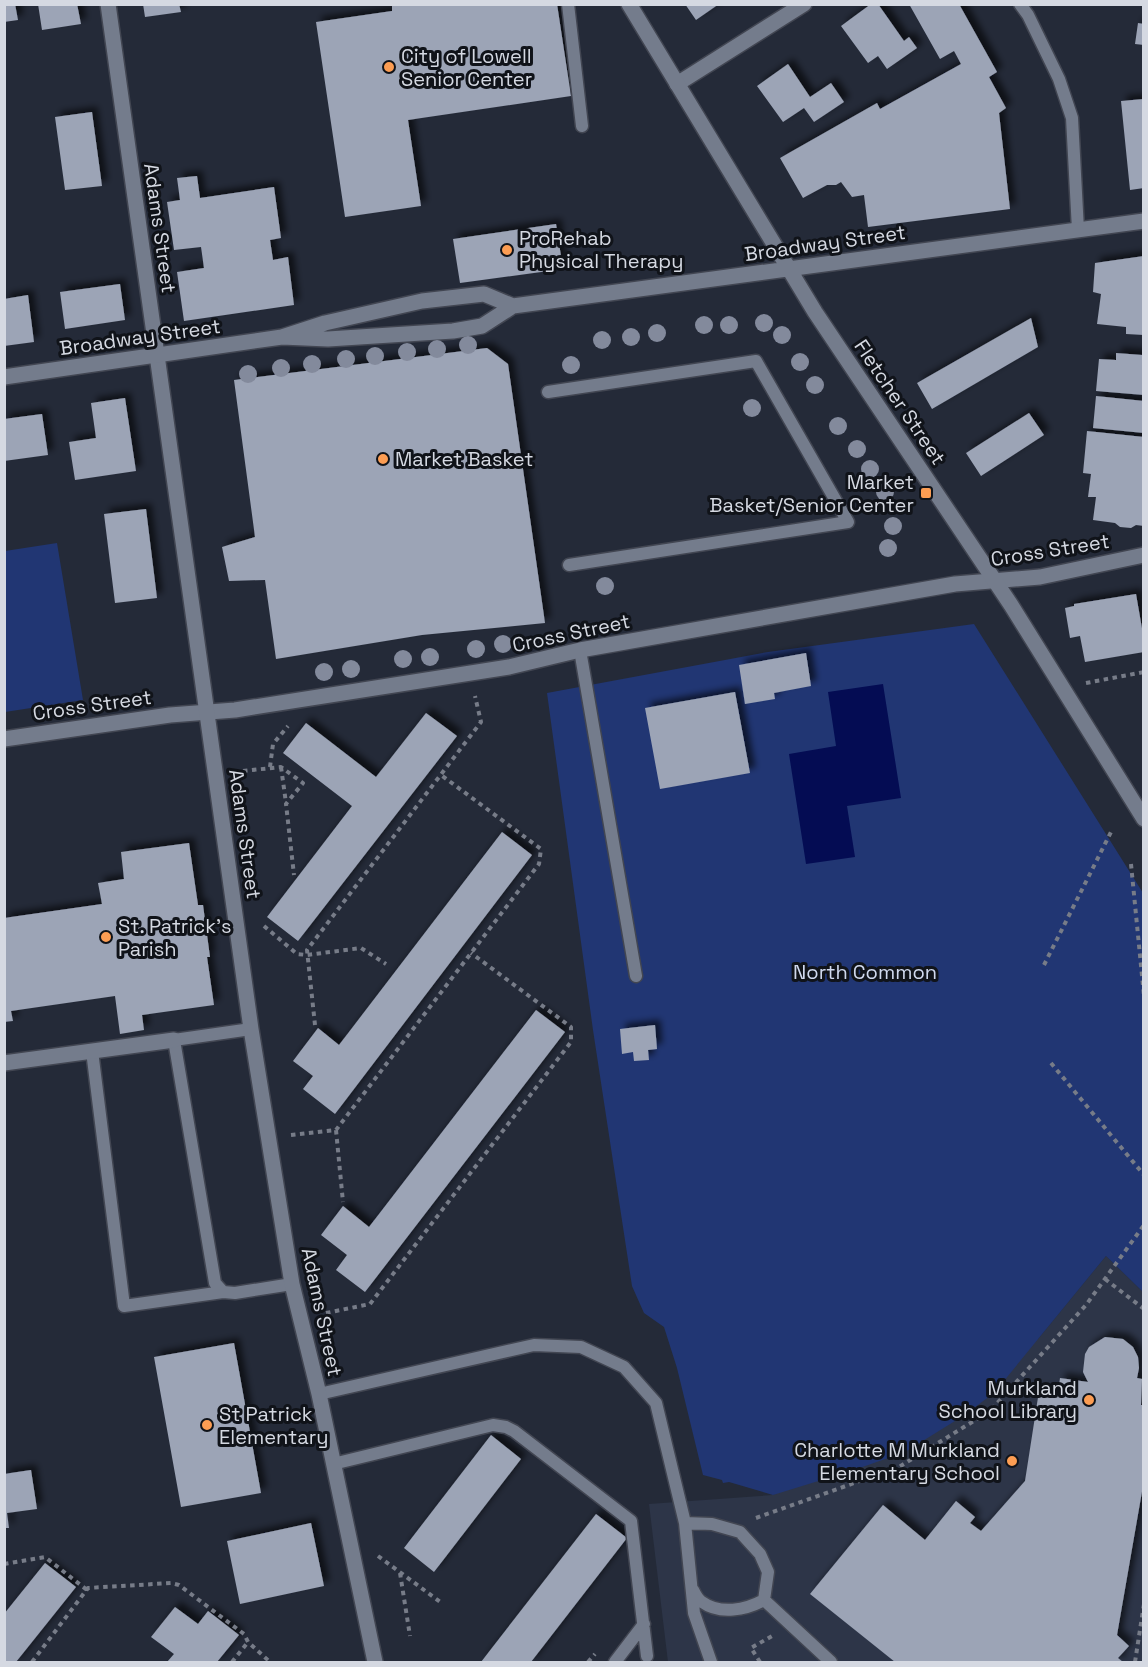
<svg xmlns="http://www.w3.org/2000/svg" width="1148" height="1667" viewBox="0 0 1148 1667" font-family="'Space Grotesk',sans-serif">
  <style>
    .built { fill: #2d3548 }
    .green { fill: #213673 }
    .water { fill: #040c53 }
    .building { fill: #9ca4b6; filter: url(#shadow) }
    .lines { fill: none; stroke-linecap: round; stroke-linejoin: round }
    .service-casing { stroke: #424652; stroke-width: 15 }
    .minor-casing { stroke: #424652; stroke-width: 18 }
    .tertiary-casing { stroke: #424652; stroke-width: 18 }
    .secondary-casing { stroke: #424652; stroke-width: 18 }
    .path { stroke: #777c88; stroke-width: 4; stroke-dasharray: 4.5 4.5; stroke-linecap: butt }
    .service { stroke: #747c8c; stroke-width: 12 }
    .minor { stroke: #747c8c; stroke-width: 15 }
    .tertiary { stroke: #747c8c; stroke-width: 15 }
    .secondary { stroke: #747c8c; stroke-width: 15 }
    .tree { fill: #838a9c }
    .poi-dot { fill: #fc9d53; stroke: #101319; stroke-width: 2 }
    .labels { text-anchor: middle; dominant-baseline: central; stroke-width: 6; stroke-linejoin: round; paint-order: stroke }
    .poi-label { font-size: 20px; fill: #d5d9e2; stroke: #101319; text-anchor: start }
    .street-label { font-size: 20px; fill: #d5d9e2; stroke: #101319 }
    .park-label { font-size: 20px; fill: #d0d9ee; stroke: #101319 }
  </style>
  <defs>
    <filter id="shadow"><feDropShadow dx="5.5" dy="-5.5" stdDeviation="3" flood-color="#0009"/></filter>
  </defs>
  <rect width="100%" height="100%" fill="#242a38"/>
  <path class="built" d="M1106,1256L1143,1292V1662H668L649,1504L773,1495L1038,1339Z"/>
  <path class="green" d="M57,543L83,700L5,712V551Z
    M974,624L1143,893V1292L1106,1256L994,1393L963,1416L905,1452L854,1470L773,1495L729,1482L723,1483L722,1480L703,1475L677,1368L664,1327L644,1313L632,1286L593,1030L547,693L768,652Z"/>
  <path class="water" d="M883,684L901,798L847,806L855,857L806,864L789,754L836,746L828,692Z"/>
  <path class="building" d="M4,4H15L18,20L4,22Z
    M38,4H77L81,24L42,30Z
    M143,4H179L181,12L145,17Z
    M392,4H557L571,96L408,120L421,206L345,217L316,22L392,11Z
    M685,4H719L696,20Z
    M871,4H878L904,41L909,37L917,48L887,69L878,56L868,63L841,26Z
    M909,4H959L997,72L989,77L1006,108L999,113L1010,209L868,227L864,195L852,197L841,182L836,185H827L803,198L780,158L877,103L880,109L961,64L954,51L940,59Z
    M1138,23L1144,24V45L1135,44Z
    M788,64L810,97L831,83L844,102L814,122L804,108L783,122L757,86Z
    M1144,99V188L1130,190L1121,101Z
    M92,112L102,186L65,190L55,117Z
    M197,176L200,198L274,187L281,238L270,240L273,260L288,257L294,305L184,321L177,272L204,268L201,247L174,250L167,202L180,200L177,178Z
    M556,224L563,269L460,283L453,239Z
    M1144,256V335L1126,334V327L1097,324L1101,294L1093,292L1095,263Z
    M120,284L125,320L65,329L60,292Z
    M28,295L34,342L4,346V299Z
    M1031,318L1038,347L932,409L917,383Z
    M487,348L508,364L545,623L422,635L276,659L265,580L229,581L222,547L255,537L234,380Z
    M1116,353L1142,355L1144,395L1096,391L1099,359L1116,360Z
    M1096,396L1144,401V433L1093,428Z
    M125,398L136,471L75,480L69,442L96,438L91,403Z
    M1029,413L1044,435L981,476L966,453Z
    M42,414L48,455L4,461V419Z
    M1087,431L1144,437V526L1136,525L1131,528L1120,527L1115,523L1093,520L1096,497H1088L1091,474L1083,473Z
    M146,509L157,598L115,603L104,514Z
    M1136,594L1144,640V652L1085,662L1080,636L1070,638L1065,608L1074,606V604Z
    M806,653L811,686L774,693L775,699L745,704L739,665Z
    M735,692L750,773L660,789L645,708Z
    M426,713L457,736L298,941L267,917L352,806L283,753L306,723L376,777Z
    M502,832L532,855L335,1114L303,1089L313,1076L293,1061L318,1028L339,1045Z
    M189,843L198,905H203L210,957H207L214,1005L142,1015L144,1030L120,1034L115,996L11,1011L13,1021L4,1022V918L102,904L98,883L124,879L121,852Z
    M536,1010L565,1032L365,1292L336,1270L347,1255L321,1235L343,1206L369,1227Z
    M655,1025L657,1049L648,1050L649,1060L634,1061L633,1052L622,1054L620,1029Z
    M1105,1337L1123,1339L1133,1347L1138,1357L1139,1368L1137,1378L1142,1379L1141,1405H1144V1480L1117,1635L1129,1646L1118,1658L1123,1662H895L810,1594L883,1505L925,1540L956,1501L975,1517L970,1523L981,1531L1025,1481L1039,1391L1058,1393L1060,1378L1088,1382L1083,1372L1085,1354L1089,1347Z
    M234,1343L261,1493L181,1507L154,1357Z
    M491,1435L521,1459L434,1572L404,1548Z
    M31,1470L37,1509L7,1513L9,1528H4V1474Z
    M596,1514L627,1538L531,1662H481Z
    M311,1523L324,1586L240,1604L227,1541Z
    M45,1563L76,1587L16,1662H4V1614Z
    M175,1607L198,1624L208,1611L239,1635L217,1662H167L174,1654L151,1637Z"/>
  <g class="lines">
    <defs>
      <path id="service" d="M568,4L582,126
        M1020,4L1028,15L1059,79L1072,118L1078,230
        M548,392L756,361L848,522L569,565
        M580,650L636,976
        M251,1029L174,1040L215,1283L223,1292L235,1293L292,1284
        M92,1051L124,1306L223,1292
        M319,1394L534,1345L581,1347L624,1367L656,1403L685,1523L694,1613L711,1662
        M333,1464L493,1425L506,1427L514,1431L631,1521L647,1656
        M685,1523L712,1524L740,1532L760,1554L768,1572L764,1600L831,1662
        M693,1590C695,1594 698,1600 702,1602C720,1615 746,1610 764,1600
        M615,1662L644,1624"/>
      <path id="minor" d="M677,84L804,4
        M4,739L170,715L235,710L509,667L580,650L955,584L1040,577L1144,555
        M4,1063L174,1040"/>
      <path id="tertiary" d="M108,4L251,1029L292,1284L319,1394L375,1662"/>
      <path id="secondary" d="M629,4L815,312L1011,605L1144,819
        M282,337L328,339L453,331L482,326L513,306L1144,221
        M4,377L282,337L325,323L422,301L484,294L513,306"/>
    </defs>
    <use href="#service" class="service-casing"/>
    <use href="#minor" class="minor-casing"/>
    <use href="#tertiary" class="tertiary-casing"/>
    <use href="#secondary" class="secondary-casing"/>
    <path class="path" d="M1086,683L1144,672
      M270,767L273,744L288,726
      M281,767L286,803
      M243,771L281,767L303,783L286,804L294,875
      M1131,864L1144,996
      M264,926L297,954L307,955L361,948L386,964
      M1044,965L1111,832
      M315,1025L307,950L481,722L475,696
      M1051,1063L1144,1175
      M336,1130L343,1202
      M291,1135L336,1130L539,864L541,849L441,775
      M1105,1279L1144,1309
      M326,1313L370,1304L571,1042V1027L471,953
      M756,1518L899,1467L990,1411L1086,1305L1144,1225
      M378,1556L443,1604
      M4,1564L45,1557L87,1590
      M400,1573L410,1636
      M32,1662L88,1588L171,1583L179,1585L244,1634L248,1642L270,1662
      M232,1662L248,1642
      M588,1662L595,1654
      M760,1662L751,1648L772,1636
      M1135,1662L1144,1604"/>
    <use href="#service" class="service"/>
    <use href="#minor" class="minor"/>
    <use href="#tertiary" class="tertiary"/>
    <use href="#secondary" class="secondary"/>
  </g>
  <g class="tree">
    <circle cx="764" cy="323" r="9"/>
    <circle cx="704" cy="325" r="9"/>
    <circle cx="729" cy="325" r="9"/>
    <circle cx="657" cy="333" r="9"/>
    <circle cx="782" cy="335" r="9"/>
    <circle cx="631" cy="337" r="9"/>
    <circle cx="602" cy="340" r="9"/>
    <circle cx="468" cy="345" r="9"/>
    <circle cx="437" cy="349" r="9"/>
    <circle cx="407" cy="352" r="9"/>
    <circle cx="375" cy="356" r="9"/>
    <circle cx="346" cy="359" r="9"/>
    <circle cx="800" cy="362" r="9"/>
    <circle cx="312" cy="364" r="9"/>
    <circle cx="571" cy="365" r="9"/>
    <circle cx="281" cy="368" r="9"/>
    <circle cx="248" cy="374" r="9"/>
    <circle cx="815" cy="385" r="9"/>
    <circle cx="752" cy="408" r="9"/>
    <circle cx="838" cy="426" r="9"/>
    <circle cx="857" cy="449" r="9"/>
    <circle cx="870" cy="469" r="9"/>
    <circle cx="885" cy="492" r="9"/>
    <circle cx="893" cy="526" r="9"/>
    <circle cx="888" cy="548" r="9"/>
    <circle cx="605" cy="586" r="9"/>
    <circle cx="503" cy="644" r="9"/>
    <circle cx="476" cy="649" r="9"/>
    <circle cx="430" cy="657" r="9"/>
    <circle cx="403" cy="659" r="9"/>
    <circle cx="351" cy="669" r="9"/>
    <circle cx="324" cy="672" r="9"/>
  </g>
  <g class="poi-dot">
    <circle cx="389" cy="67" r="6"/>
    <circle cx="507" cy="250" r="6"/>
    <circle cx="383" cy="459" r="6"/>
    <rect x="920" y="487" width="12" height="12" rx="3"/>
    <circle cx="106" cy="937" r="6"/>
    <circle cx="1089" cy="1400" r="6"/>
    <circle cx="207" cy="1425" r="6"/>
    <circle cx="1012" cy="1461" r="6"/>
  </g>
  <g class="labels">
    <g class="poi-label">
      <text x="401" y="56">City of Lowell<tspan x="401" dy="23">Senior Center</tspan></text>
      <text x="519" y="238">ProRehab<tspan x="519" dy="23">Physical Therapy</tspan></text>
      <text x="395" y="459">Market Basket</text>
      <text x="914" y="482" text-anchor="end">Market<tspan x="914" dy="23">Basket/Senior Center</tspan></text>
      <text x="118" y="926">St. Patrick's<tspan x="118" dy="23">Parish</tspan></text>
      <text x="1077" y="1388" text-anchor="end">Murkland<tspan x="1077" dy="23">School Library</tspan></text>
      <text x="219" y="1414">St Patrick<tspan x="219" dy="23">Elementary</tspan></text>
      <text x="1000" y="1450" text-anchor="end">Charlotte M Murkland<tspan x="1000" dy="23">Elementary School</tspan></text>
    </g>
    <g class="street-label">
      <text transform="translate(160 228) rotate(82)">Adams Street</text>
      <text transform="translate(825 243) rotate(-8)">Broadway Street</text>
      <text transform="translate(140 337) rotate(-8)">Broadway Street</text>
      <text transform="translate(900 402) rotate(56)">Fletcher Street</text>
      <text transform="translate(1050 550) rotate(-9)">Cross Street</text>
      <text transform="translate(571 633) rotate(-12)">Cross Street</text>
      <text transform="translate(92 705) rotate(-8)">Cross Street</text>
      <text transform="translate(245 834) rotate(82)">Adams Street</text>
      <text transform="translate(322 1312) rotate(78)">Adams Street</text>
    </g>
    <g class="park-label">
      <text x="865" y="972">North Common</text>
    </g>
  </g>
  <rect width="1148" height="1667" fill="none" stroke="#d5d9e2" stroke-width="12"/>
</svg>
